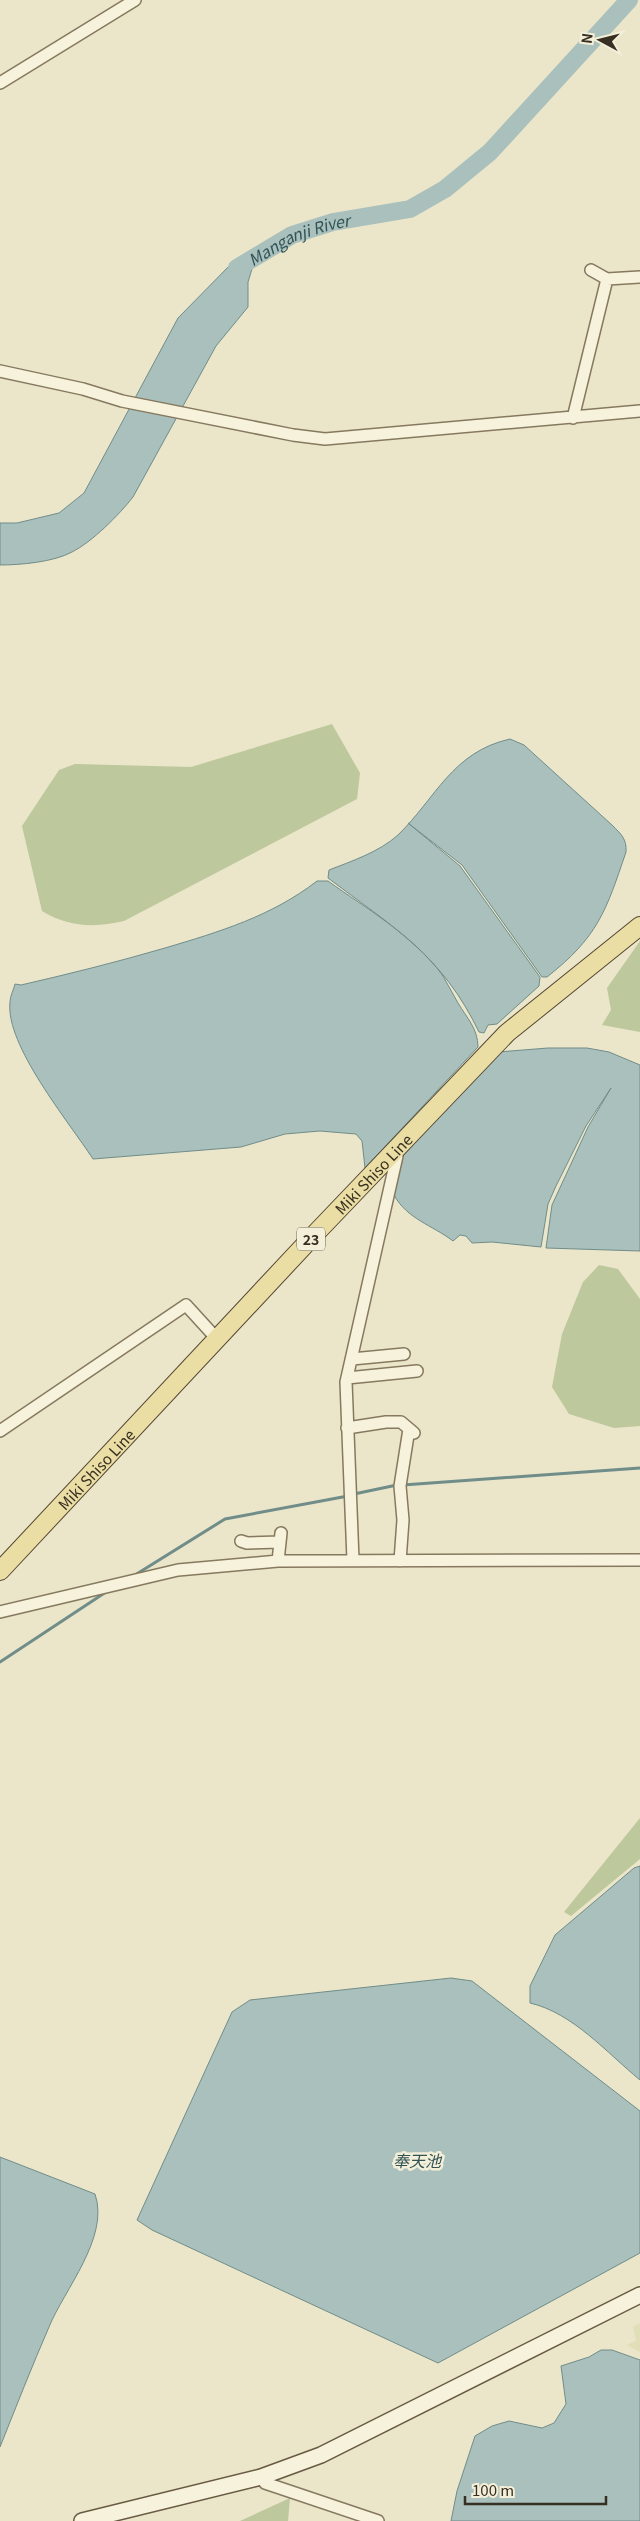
<svg xmlns="http://www.w3.org/2000/svg" width="640" height="2521" viewBox="0 0 640 2521" font-family="Georgia,'Noto Sans JP',serif">
  <style>
    .farmland { fill: #e0dfb7 }
    .green { fill: #bec89d }
    .water { fill: #a9c0bc; stroke: #708d8a }
    .lines { fill: none; stroke-linecap: round; stroke-linejoin: round }
    .stream { stroke: #708d8a; stroke-width: 3 }
    .river { stroke: #a9c0bc; stroke-width: 18 }
    .street-casing { stroke: #86795f; stroke-width: 14 }
    .secondary-casing { stroke: #685a42; stroke-width: 18 }
    .primary-casing { stroke: #544733; stroke-width: 20 }
    .street { stroke: #f6f2db; stroke-width: 11 }
    .secondary { stroke: #f6f2db; stroke-width: 15 }
    .primary { stroke: #eadea5; stroke-width: 18 }
    .labels { text-anchor: middle; dominant-baseline: central; stroke-width: 5; stroke-linejoin: round; paint-order: stroke }
    .shield { fill: #f3efd8; stroke: #6f6958; stroke-width: 1 }
    .shield-label { font-size: 14px; font-weight: bold; fill: #372f21 }
    .street-label { font-size: 15px; fill: #372f21; stroke: #f3efd8 }
    .water-label { font-size: 16px; font-style: italic; fill: #325356; stroke: #f3efd8 }
  </style>
  <rect width="100%" height="100%" fill="#ebe5c9"/>
  <path class="farmland" d="M640,2323V2352L627,2345L636,2341L633,2327Z"/>
  <path class="green" d="M332,724L360,773L357,799L124,921C94,928 68,927 42,911L22,826L59,770L75,764L191,767Z
    M640,941V1032L602,1025L611,1010L607,988Z
    M599,1265L618,1269L640,1299V1426L614,1428L569,1414L552,1387L562,1334L583,1282Z
    M640,1818V1859L571,1916L564,1912Z
    M290,2498L288,2521H240Z"/>
  <path class="water" d="M252,250L256,256L248,282V307L216,346L133,497C119,515 92,542 72,552C54,562 20,565 0,565V523H17L59,513L84,493L178,318L236,259Z
    M510,739L524,745L612,825C621,834 627,839 626,852C606,911 598,937 547,977H542L462,865L408,823L460,866L540,977L539,986L497,1024L488,1025L484,1033L479,1032C442,955 393,927 328,878L329,870C352,861 379,852 398,835C436,798 452,752 510,739Z
    M317,881H328C367,909 414,936 443,976C448,985 453,994 458,1003C467,1018 478,1029 478,1047L365,1168L362,1141L356,1134L320,1131L285,1134L241,1147L93,1159C69,1122 5,1045 10,1002C10,996 14,989 15,984L21,985C69,974 117,962 165,948C219,932 272,916 317,881Z
    M548,1048H587L609,1052L640,1065V1251L546,1248L552,1205L588,1127L611,1088L586,1126L556,1186L548,1204L541,1247L492,1242L472,1243L466,1236L460,1235L453,1241C432,1225 407,1219 394,1195L403,1156L498,1052Z
    M640,1866V2080C607,2053 573,2013 530,2003V1986L555,1935L634,1868Z
    M451,1978L472,1981L640,2111V2253L438,2363L152,2230L137,2220L232,2012L250,2000Z
    M0,2157L95,2194C110,2237 64,2290 49,2327C32,2366 16,2407 0,2447Z
    M601,2350H612L640,2360V2521H451L457,2491L475,2436L492,2426L509,2421L542,2428L554,2423L566,2404L561,2366L589,2357Z"/>
  <g class="lines">
    <path class="stream" d="M403,1485L640,1468
      M354,1494L397,1485
      M135,1575L225,1519L348,1496
      M0,1662L106,1592"/>
    <path class="river" id="s1" d="M237,268L292,235L333,222L410,209L445,189L490,152L629,0"/>
    <defs>
      <path id="street" d="M0,83L135,0
        M591,270L607,279L640,277
        M0,371L83,389L122,401L293,435L325,439L640,411
        M573,418L607,279
        M352,1359L404,1354
        M347,1378L417,1371
        M347,1428L386,1422H401L414,1433
        M0,1431L186,1305L217,1339
        M241,1541L247,1543L280,1542
        M353,1560L346,1382L397,1156L396,1149
        M278,1561L281,1533
        M400,1561L403,1520L400,1486L409,1429
        M0,1612L178,1570L278,1561L640,1560
        M261,2477L265,2483L378,2521"/>
      <path id="secondary" d="M82,2521L261,2477L321,2455L640,2295"/>
      <g id="primary">
        <path id="s2" d="M0,1571L315,1234L507,1033L640,926"/>
      </g>
    </defs>
    <use href="#street" class="street-casing"/>
    <use href="#secondary" class="secondary-casing"/>
    <use href="#primary" class="primary-casing"/>
    <use href="#street" class="street"/>
    <use href="#secondary" class="secondary"/>
    <use href="#primary" class="primary"/>
  </g>
  <g class="labels">
    <rect class="shield" x="297" y="1227.5" width="28" height="23" rx="4"/>
    <g class="shield-label">
      <text x="311" y="1239">23</text>
    </g>
    <g class="street-label">
      <text stroke="none"><textPath href="#s2" startOffset="545">Miki Shiso Line</textPath></text>
      <text stroke="none"><textPath href="#s2" startOffset="140">Miki Shiso Line</textPath></text>
    </g>
    <g class="water-label">
      <text stroke="none"><textPath href="#s1" startOffset="69">Manganji River</textPath></text>
      <text x="417" y="2160">奉天池</text>
    </g>
  </g>
  <g transform="translate(600 40) rotate(277)" stroke="#f3efd8" stroke-width="4" paint-order="stroke">
  <path d="M0-4L9 19L0 12L-9 19Z" fill="#372f21"/>
  <text y="-8" font-size="14" font-weight="bold" text-anchor="middle" fill="#372f21">N</text>
  </g>
  <path d="M465 2496v8h141v-8" fill="none" stroke="#372f21" stroke-width="2.5"/>
  <text x="472" y="2496" font-size="15" fill="#372f21" stroke="#f3efd8" stroke-width="4" paint-order="stroke">100 m</text>
</svg>
